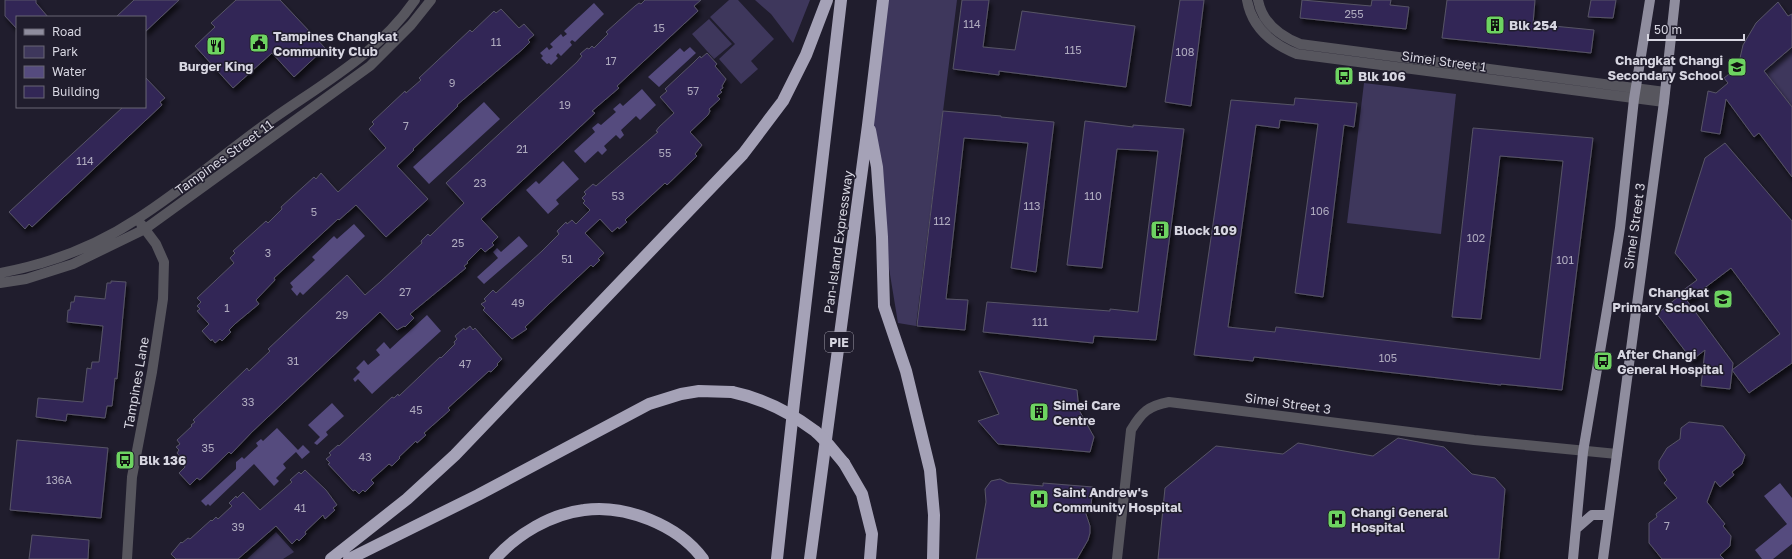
<svg xmlns="http://www.w3.org/2000/svg" width="1792" height="559" viewBox="0 0 1792 559" font-family="'Golos Text',sans-serif">
  <style>
    .green { fill: #3e375c }
    .water { fill: #554b7e }
    .building { fill: #322756; stroke: #575466; filter: url(#shadow) }
    .lines { fill: none; stroke-linecap: round; stroke-linejoin: round }
    .minor { stroke: #57565e; stroke-width: 10 }
    .major { stroke: #8f8d9e; stroke-width: 10 }
    .highway { stroke: #a5a2b7; stroke-width: 12 }
    .highway-bridge { stroke: #a5a2b7; stroke-width: 12 }
    .labels { text-anchor: middle; dominant-baseline: central; stroke-width: 3; stroke-linejoin: round; paint-order: stroke }
    .number-label { font-size: 11px; fill: #aeaabe }
    .shield { fill: #201d2d; stroke: #a09eab; stroke-width: 1 }
    .shield-label { font-size: 12px; font-weight: bold; fill: #d7d6e1 }
    .poi-label { font-size: 13px; font-weight: bold; fill: #d7d6e1; stroke: #201d2d; text-anchor: start }
    .street-label { font-size: 13px; fill: #d7d6e1; stroke: #201d2d }
  </style>
  <defs>
    <filter id="shadow"><feDropShadow dx="2.5" dy="4.5" stdDeviation="2" flood-color="#0009"/></filter>
  </defs>
  <rect width="100%" height="100%" fill="#201d2d"/>
  <path class="green" d="M729,0H738L774,39L751,61L758,69L741,84L719,59L735,44L710,17Z
    M755,0H810L793,43L771,14Z
    M884,0H957L916,326L898,323L884,238L869,125Z
    M709,19L732,44L714,59L692,34Z
    M1792,47V107L1764,71Z
    M1364,83L1456,94L1441,234L1347,223Z
    M276,532L294,552L283,559H247Z"/>
  <path class="water" d="M594,3L604,14L575,42L572,40L570,42L572,45L561,56L558,53L556,56L558,58L551,65L549,63L547,64L541,58L543,56L540,53L547,47L549,50L553,47L550,44L561,34L563,37L567,34L564,31Z
    M690,47L696,53L659,87L648,77L680,48L684,52Z
    M642,89L656,105L640,120L636,116L621,130L624,135L620,139L616,135L604,146L607,150L602,155L598,151L585,163L574,151L595,132L592,128L598,123L601,125L616,112L613,109L620,103L623,106Z
    M484,102L500,119L429,184L413,167Z
    M563,161L579,179L556,200L559,204L548,214L526,190L536,181L539,184Z
    M354,224L365,236L303,295L300,292L297,296L291,289L293,287L290,283L315,260L312,257L334,236L337,239Z
    M519,236L528,246L484,284L477,277L498,258L493,252L497,248L501,252Z
    M427,315L441,331L372,394L358,379L355,382L353,379L360,372L356,368L364,360L368,365L380,355L376,350L384,342L390,349Z
    M332,403L344,416L326,432L328,435L317,445L314,443L320,437L308,425Z
    M277,428L298,450L303,445L310,452L302,459L296,452L283,464L286,468L276,478L279,481L274,486L254,464L210,506L208,504L206,506L201,501L236,469V462L242,457L244,459L258,446L256,443L261,439L263,441Z
    M1780,483L1792,498V544L1773,559H1762L1755,550L1787,524L1764,496Z"/>
  <path class="building" d="M5,0H36V3L48,17H17V29L5,16Z
    M134,0H179L145,32V17H116Z
    M236,0H280L325,48L294,77L272,53L233,88L195,46L215,27L211,23Z
    M645,0H701L694,6L698,11L617,86L619,88L592,111L595,113L481,219L498,237L492,243L494,245L485,252L481,248L467,262L468,263L464,266L466,268L410,314L414,318L405,327L404,326L397,330L380,312L252,432L231,454L229,452L200,480L197,478L190,485L179,473L185,467L183,464L185,462L177,453L179,450L176,447L180,444L177,440L192,426L191,425L195,422L193,420L247,368L249,371L270,351L268,349L347,275L365,295L380,282L422,243L421,241L428,234L430,236L464,203L446,183L577,62L582,56L580,54L587,48L589,49L592,46L594,48L608,34L606,32L635,6L639,3L641,4Z
    M962,0H989L983,47L1015,50L1022,11L1135,26L1126,87L999,71V75L953,69Z
    M1180,0H1204L1191,106L1165,102Z
    M1302,0L1371,6L1372,0H1391L1390,5L1409,7L1406,29L1300,18Z
    M1447,0H1535L1533,24L1594,30L1591,53L1442,38Z
    M1591,0H1616L1613,18L1588,17Z
    M1778,2L1788,16L1792,14V47L1764,71L1792,107V177L1759,133L1754,137L1726,99L1720,134L1701,131L1708,91L1716,93L1728,83L1724,78L1738,67L1743,45L1756,23Z
    M501,9L519,28L524,24L534,35L528,40L530,42L523,49L457,105L458,106L413,149L414,150L397,166L428,199L386,237L356,205L339,220L338,219L274,278L275,280L256,300L259,304L236,323L229,330L231,332L222,341L220,339L215,343L212,339L211,341L202,331L209,324L197,311L200,309L197,306L201,302L197,298L234,263L230,258L235,253L233,251L266,221L268,223L282,209L281,207L314,177L316,179L321,173L338,192L386,148L369,129L374,124L372,122L405,91L406,93L421,80L419,78L470,30L472,32L494,11L496,13Z
    M707,53L717,64L715,66L726,79L722,86L723,88L720,90L722,92L717,96L720,99L709,109L710,111L708,115L690,132L702,145L695,154L697,156L667,185L665,183L628,217L625,220L627,222L619,229L618,227L612,232L600,219L585,233L604,253L598,259L600,260L593,267L591,265L550,303L525,327L527,329L512,339L483,310L485,308L481,304L486,301L484,299L493,290L496,293L542,251L559,234L557,231L566,222L567,224L572,220L576,224L590,210L583,203L585,201L582,198L586,194L584,192L593,184L596,186L658,132L656,131L659,127L674,113L660,97L667,91L665,89L693,63L700,56L701,58Z
    M145,77L165,98L160,102L162,105L32,227L29,224L25,229L9,212L123,107H145Z
    M1295,98L1357,103L1354,127L1344,125L1323,297L1295,293L1318,124L1280,120L1279,128L1256,125L1228,327L1275,332L1276,327L1540,359L1563,161L1500,156L1481,319L1452,317L1473,128L1593,138L1562,390L1501,384V385L1254,357L1253,361L1194,355L1231,100L1294,105Z
    M943,111L1001,116V117L1054,122L1036,272L1011,268L1028,143L964,138L946,299L968,300L965,330L917,326Z
    M1085,121L1133,127V125L1184,129L1156,340L1094,336L1093,343L983,332L987,302L1110,311V309L1138,312L1158,151L1117,149L1102,268L1067,265Z
    M1725,143L1792,221V363L1749,393L1732,370L1780,334L1731,268L1690,299L1685,298L1733,363L1730,389L1701,386L1705,350L1692,360L1657,314L1678,297H1674L1697,280L1675,253L1705,158Z
    M111,281L126,282L117,379L115,378L112,406H107L105,418L67,414L66,421L36,417L38,398L83,402L87,368L91,369L92,362H99L103,326L67,322L68,310H70L71,302H74L75,296L105,299L107,283H111Z
    M470,326L473,330L475,328L502,359L497,364L498,365L491,372L489,371L448,408L450,410L424,433L426,435L417,443L416,441L399,457L400,458L392,466L389,464L371,480L374,483L365,492L363,490L359,494L355,490L353,491L328,464L330,463L326,459L331,455L329,453L338,445L339,446L392,397L394,398L398,394L399,396L440,357L441,358L455,344L454,342L457,339L455,336L464,328L465,330Z
    M979,371L1077,390L1079,410L1094,437L1090,452L998,444L978,421L999,414Z
    M1689,422L1723,426L1745,455L1742,464L1732,472L1734,475L1720,487L1715,481L1707,502L1725,524L1723,526L1731,536L1730,546L1720,555L1724,559H1662L1649,543V523L1657,517L1656,514L1677,498L1664,483L1667,480L1659,469V461L1667,448L1680,439L1681,428Z
    M1398,438L1444,447L1472,474L1495,478L1505,489L1499,559H1158L1165,488L1216,446L1283,454L1298,443L1373,456Z
    M17,440L108,448L101,518L10,510Z
    M305,470L326,490L337,505L333,508L335,510L325,519L323,515L305,532L306,534L299,541L297,539L292,544L276,526L238,559H176L171,554L181,542L182,543L188,538L190,539L211,520L212,521L216,517L218,519L232,506L229,503L236,496L237,498L243,492L260,510L292,482L290,480L299,472L301,474Z
    M1000,479L1008,483L1043,486V483L1093,487L1091,505H1083L1090,526V533L1088,540L1077,559H976L986,502L985,489L991,481Z
    M32,535L89,540L88,559H29Z"/>
  <g class="lines">
    <path class="minor" d="M1247,0C1252,28 1272,44 1297,54L1664,102
      M1258,0C1262,22 1280,36 1300,44L1665,92
      M0,273C49,264 96,246 137,219C184,189 226,152 271,120C322,84 380,52 415,0
      M0,283L26,279L73,264L145,229L370,66L411,25L431,0
      M127,559L132,477L152,372L163,299L164,262L156,244L141,224
      M1117,559L1131,430C1142,412 1148,406 1169,402L1474,440L1617,454"/>
    <path class="major" d="M1577,528L1592,515H1608
      M1573,559L1583,452L1609,298L1620,228L1634,99L1650,0
      M1603,559L1664,102L1675,0"/>
    <path class="highway" d="M870,130L877,167L882,237L884,306L906,371L930,470L934,515L933,559
      M844,463L862,494L872,534L870,559
      M331,559L407,499L455,455L743,154L783,101L806,55L827,0
      M349,559L478,495L649,404L681,394L699,391L732,392
      M495,559C517,534 551,514 584,510C625,504 678,525 703,559
      M777,559L794,402L841,0
      M810,559L868,125L883,0"/>
    <path class="highway-bridge" d="M732,392C761,398 791,413 815,431C826,440 835,453 844,463"/>
  </g>
  <defs>
    <symbol id="building-square" viewBox="-11 -11 22 22"><rect x="-9" y="-9" width="18" height="18" rx="4" fill="#6dd361" stroke="#201d2d"/><path d="M-4-6H4V6H1V3H-1V6H-4ZM-2.5-4.3h1.7v1.8h-1.7ZM.8-4.3h1.7v1.8H.8ZM-2.5-1h1.7V.8h-1.7ZM.8-1h1.7V.8H.8Z" fill="#111"/></symbol>
    <symbol id="civic-square" viewBox="-11 -11 22 22"><rect x="-9" y="-9" width="18" height="18" rx="4" fill="#6dd361" stroke="#201d2d"/><path d="M-.6-6.5H3V-4.5H.6V-3L4-1V1h2V6H-6V1h2V-1L-.6-3ZM-1.2 2.5V6h2.4V2.5Z" fill="#111"/></symbol>
    <symbol id="restaurant-square" viewBox="-11 -11 22 22"><rect x="-9" y="-9" width="18" height="18" rx="4" fill="#6dd361" stroke="#201d2d"/><path d="M-5-6h1v4h1v-4h1v4h1v-4h1v5L-1.5 .5V6h-2V.5L-5-1ZM5-6V6H3V1.5H1.5Q1.5-4 5-6Z" fill="#111"/></symbol>
    <symbol id="school-square" viewBox="-11 -11 22 22"><rect x="-9" y="-9" width="18" height="18" rx="4" fill="#6dd361" stroke="#201d2d"/><path d="M0-5L7-2L0 1L-7-2ZM-4 1L0 2.5L4 1V4Q0 6-4 4Z" fill="#111"/></symbol>
    <symbol id="bus-square" viewBox="-11 -11 22 22"><rect x="-9" y="-9" width="18" height="18" rx="4" fill="#6dd361" stroke="#201d2d"/><path d="M-5-6H5V4H4V6H2V4H-2V6H-4V4H-5ZM-3.5-4V0h7V-4ZM-3.5 1.2v1.5H-2V1.2ZM2 1.2v1.5H3.5V1.2Z" fill="#111"/></symbol>
    <symbol id="hospital-square" viewBox="-11 -11 22 22"><rect x="-9" y="-9" width="18" height="18" rx="4" fill="#6dd361" stroke="#201d2d"/><path d="M-5-5h3v3.5h4V-5h3V5h-3V1.5h-4V5h-3Z" fill="#111"/></symbol>
  </defs>
  <g fill-rule="evenodd">
    <use href="#building-square" x="1484" y="14" width="22" height="22"/>
    <use href="#civic-square" x="248" y="32" width="22" height="22"/>
    <use href="#restaurant-square" x="205" y="35" width="22" height="22"/>
    <use href="#school-square" x="1726" y="56" width="22" height="22"/>
    <use href="#bus-square" x="1333" y="65" width="22" height="22"/>
    <use href="#building-square" x="1149" y="219" width="22" height="22"/>
    <use href="#school-square" x="1712" y="288" width="22" height="22"/>
    <use href="#bus-square" x="1592" y="350" width="22" height="22"/>
    <use href="#building-square" x="1028" y="401" width="22" height="22"/>
    <use href="#bus-square" x="114" y="449" width="22" height="22"/>
    <use href="#hospital-square" x="1028" y="488" width="22" height="22"/>
    <use href="#hospital-square" x="1326" y="508" width="22" height="22"/>
  </g>
  <g class="labels">
    <g class="number-label">
      <text x="1354" y="13">255</text>
      <text x="972" y="23">114</text>
      <text x="659" y="27">15</text>
      <text x="496" y="41">11</text>
      <text x="1073" y="49">115</text>
      <text x="1185" y="51">108</text>
      <text x="611" y="60">17</text>
      <text x="452" y="82">9</text>
      <text x="693" y="90">57</text>
      <text x="565" y="104">19</text>
      <text x="406" y="125">7</text>
      <text x="522" y="148">21</text>
      <text x="665" y="152">55</text>
      <text x="85" y="160">114</text>
      <text x="480" y="182">23</text>
      <text x="618" y="195">53</text>
      <text x="1093" y="195">110</text>
      <text x="1032" y="205">113</text>
      <text x="1320" y="210">106</text>
      <text x="314" y="211">5</text>
      <text x="942" y="220">112</text>
      <text x="1476" y="237">102</text>
      <text x="458" y="242">25</text>
      <text x="268" y="252">3</text>
      <text x="567" y="258">51</text>
      <text x="1565" y="259">101</text>
      <text x="405" y="291">27</text>
      <text x="518" y="302">49</text>
      <text x="227" y="307">1</text>
      <text x="342" y="314">29</text>
      <text x="1040" y="321">111</text>
      <text x="1388" y="357">105</text>
      <text x="293" y="360">31</text>
      <text x="465" y="363">47</text>
      <text x="248" y="401">33</text>
      <text x="416" y="409">45</text>
      <text x="208" y="447">35</text>
      <text x="365" y="456">43</text>
      <text x="59" y="479">136A</text>
      <text x="300" y="507">41</text>
      <text x="1667" y="525">7</text>
      <text x="238" y="526">39</text>
    </g>
    <rect class="shield" x="825" y="332" width="28" height="20" rx="3"/>
    <g class="shield-label">
      <text x="839" y="342">PIE</text>
    </g>
    <g class="poi-label">
      <text x="1509" y="25">Blk 254</text>
      <text x="273" y="36">Tampines Changkat<tspan x="273" dy="15">Community Club</tspan></text>
      <text x="1723" y="60" text-anchor="end">Changkat Changi<tspan x="1723" dy="15">Secondary School</tspan></text>
      <text x="216" y="66" text-anchor="middle">Burger King</text>
      <text x="1358" y="76">Blk 106</text>
      <text x="1174" y="230">Block 109</text>
      <text x="1709" y="292" text-anchor="end">Changkat<tspan x="1709" dy="15">Primary School</tspan></text>
      <text x="1617" y="354">After Changi<tspan x="1617" dy="15">General Hospital</tspan></text>
      <text x="1053" y="405">Simei Care<tspan x="1053" dy="15">Centre</tspan></text>
      <text x="139" y="460">Blk 136</text>
      <text x="1053" y="492">Saint Andrew's<tspan x="1053" dy="15">Community Hospital</tspan></text>
      <text x="1351" y="512">Changi General<tspan x="1351" dy="15">Hospital</tspan></text>
    </g>
    <g class="street-label">
      <text transform="translate(1444 61) rotate(8)">Simei Street 1</text>
      <text transform="translate(224 157) rotate(-36)">Tampines Street 11</text>
      <text transform="translate(1634 226) rotate(-82)">Simei Street 3</text>
      <text transform="translate(838 242) rotate(-82)">Pan-Island Expressway</text>
      <text transform="translate(136 383) rotate(-80)">Tampines Lane</text>
      <text transform="translate(1288 403) rotate(8)">Simei Street 3</text>
    </g>
  </g>
  <rect x="16" y="16" width="130" height="92" fill="#201d2d" stroke="#696775"/>
  <rect x="24" y="29" width="20" height="6" fill="#8f8d9e" stroke="#696775"/>
  <text x="52" y="36" font-size="12" fill="#d7d6e1">Road</text>
  <rect x="24" y="46" width="20" height="12" fill="#3e375c" stroke="#696775"/>
  <text x="52" y="56" font-size="12" fill="#d7d6e1">Park</text>
  <rect x="24" y="66" width="20" height="12" fill="#554b7e" stroke="#696775"/>
  <text x="52" y="76" font-size="12" fill="#d7d6e1">Water</text>
  <rect x="24" y="86" width="20" height="12" fill="#322756" stroke="#696775"/>
  <text x="52" y="96" font-size="12" fill="#d7d6e1">Building</text>
  <path d="M1648 34v6h96v-6" fill="none" stroke="#d7d6e1" stroke-width="2"/>
  <text x="1654" y="34" font-size="12" fill="#d7d6e1" stroke="#201d2d" stroke-width="3" paint-order="stroke">50 m</text>
</svg>
